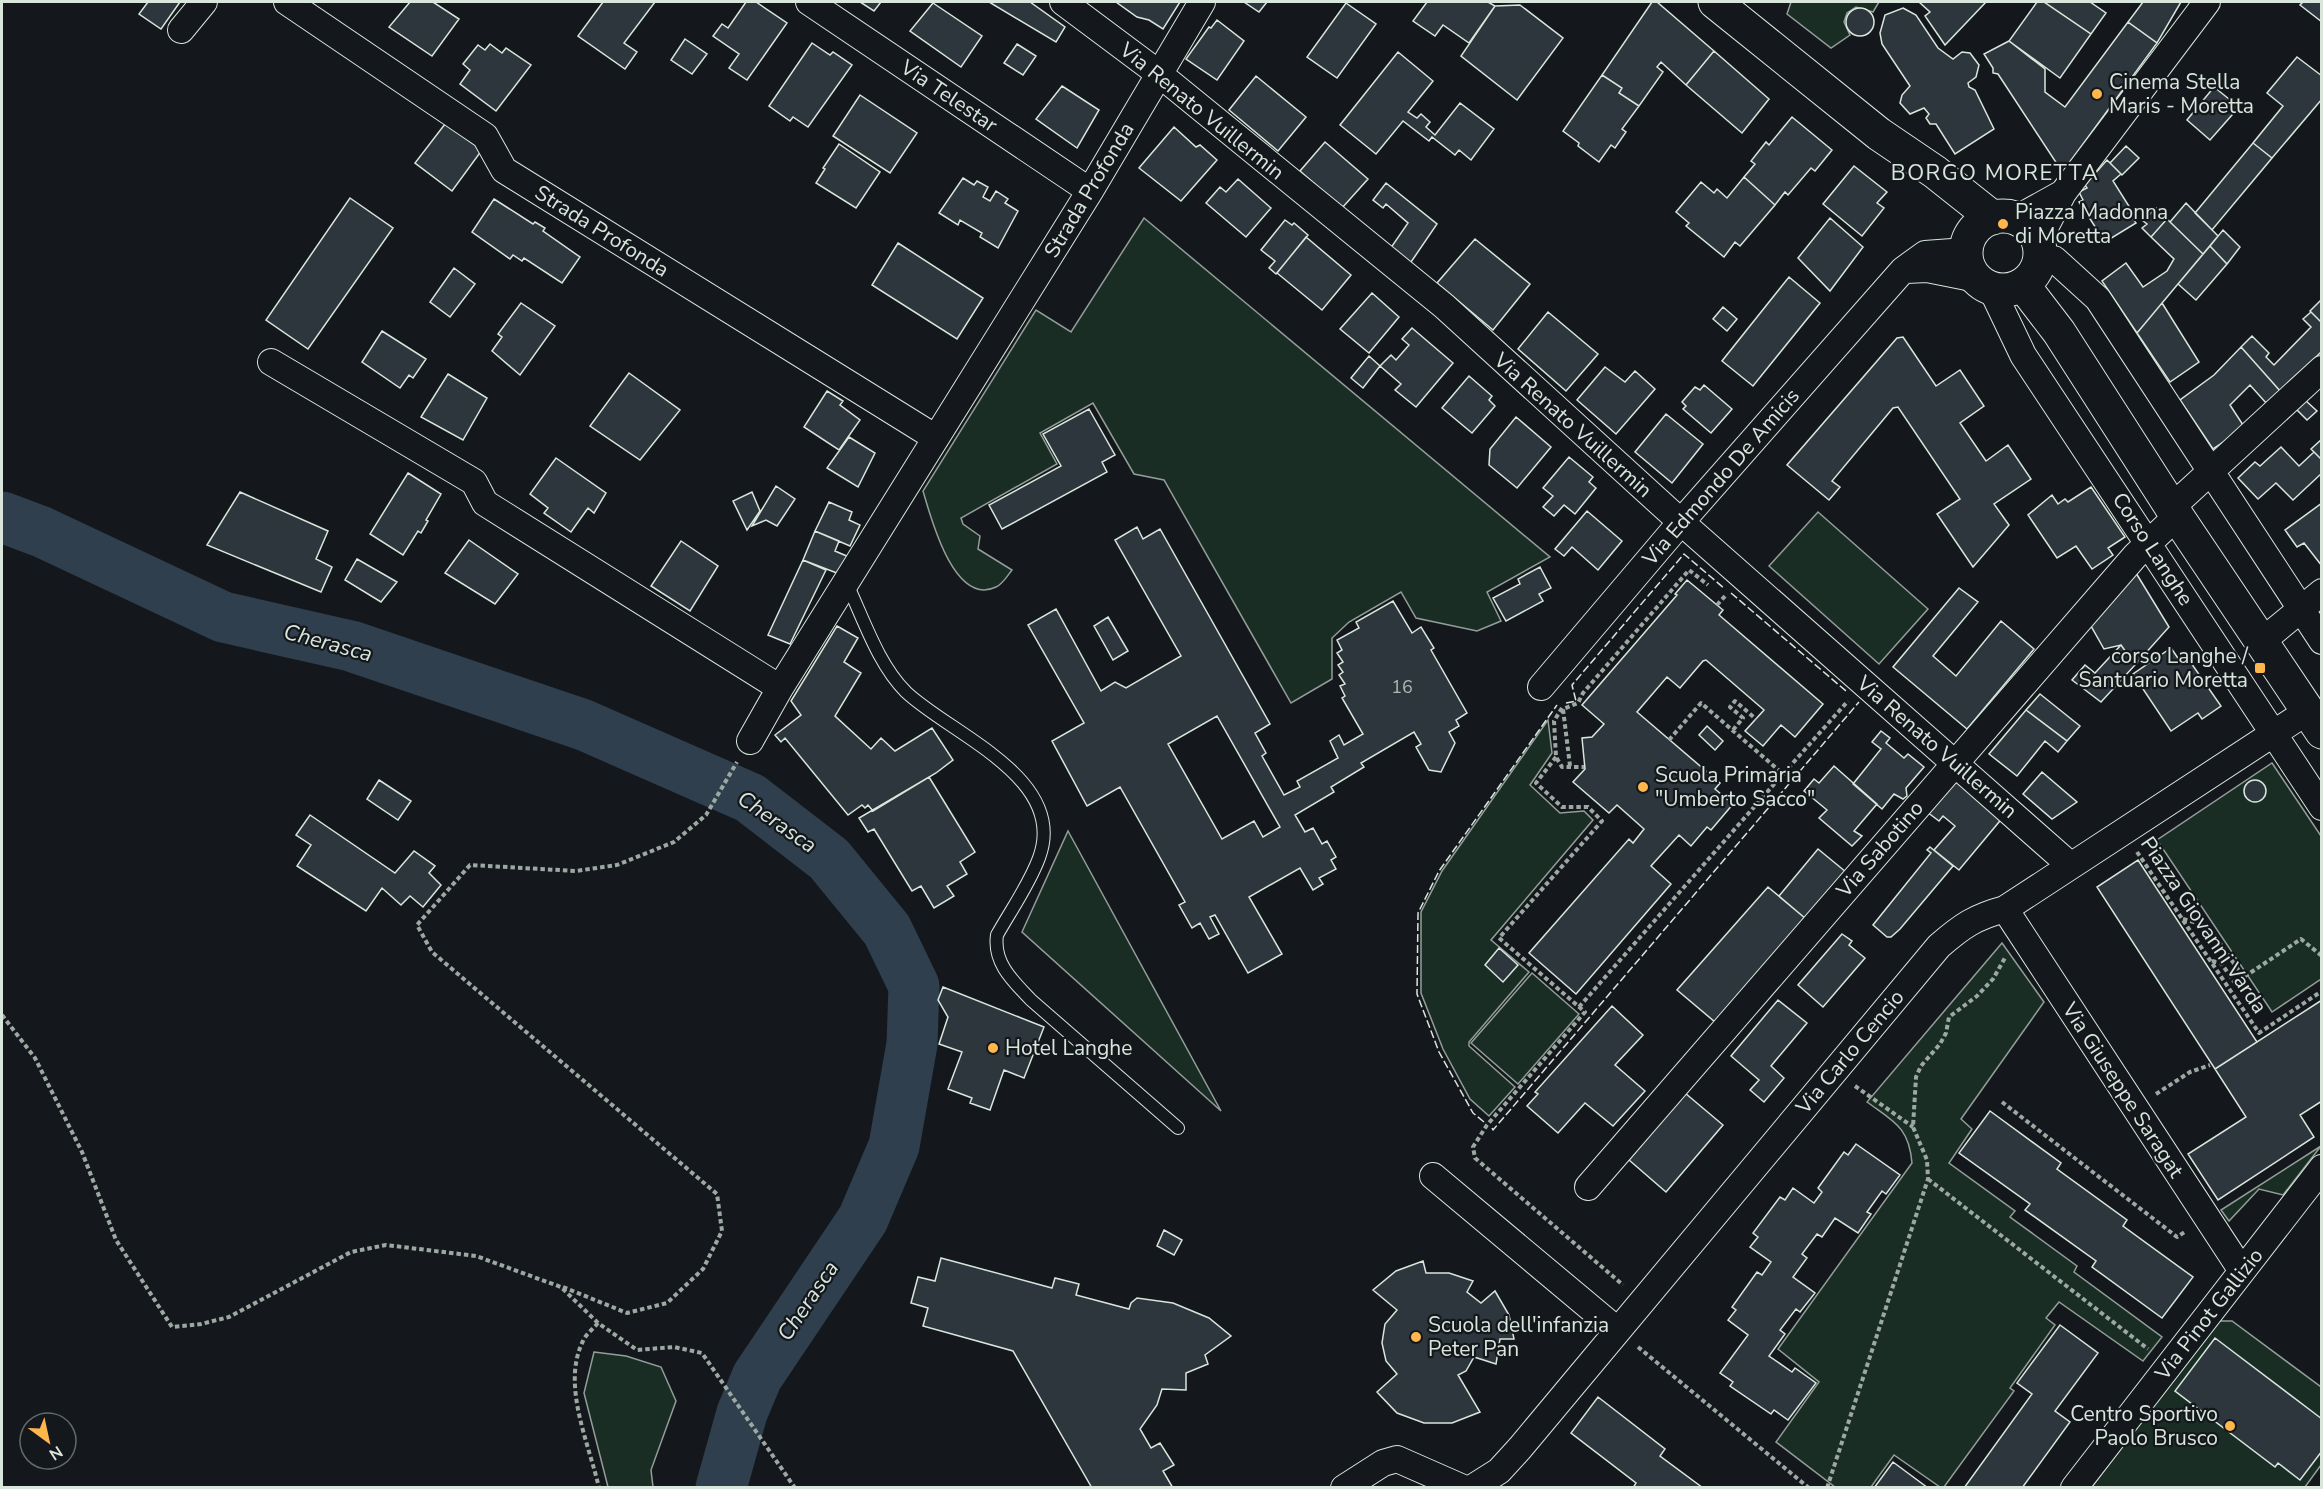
<svg xmlns="http://www.w3.org/2000/svg" width="2323" height="1489" viewBox="0 0 2323 1489" font-family="'Nunito Sans',sans-serif">
  <style>
    .green { fill: #1a2d24; stroke: #939e99; stroke-width: 1.5 }
    .lines { fill: none; stroke-linecap: round; stroke-linejoin: round }
    .river { stroke: #2f3f4d; stroke-width: 51 }
    .building { fill: #2c363c; stroke: #d8e6dc; stroke-width: 1.5; fill-rule: evenodd }
    .service-casing { stroke: #d8e6dc; stroke-width: 14 }
    .minor-casing { stroke: #d8e6dc; stroke-width: 28 }
    .primary-casing { stroke: #d8e6dc; stroke-width: 35 }
    .path { stroke: #9da8a2; stroke-width: 4; stroke-dasharray: 4.5 3; stroke-linecap: butt }
    .service { stroke: #14181c; stroke-width: 12 }
    .minor { stroke: #14181c; stroke-width: 26 }
    .primary { stroke: #14181c; stroke-width: 33 }
    .fence { stroke: #d8e6dc; stroke-width: 1.5; stroke-dasharray: 8 3; stroke-linecap: butt }
    .poi-dot { fill: #ffb74d; stroke: #14181c; stroke-width: 2 }
    .labels { text-anchor: middle; dominant-baseline: central; stroke-width: 4.5; stroke-linejoin: round; paint-order: stroke }
    .number-label { font-size: 18px; fill: #adbab4 }
    .poi-label { font-size: 21px; fill: #d8e6dc; stroke: #14181c; text-anchor: start }
    .street-label { font-size: 21px; fill: #d8e6dc; stroke: #14181c }
    .neighbourhood-label { font-size: 22px; letter-spacing: 1.5px; fill: #d8e6dc; stroke: #14181c }
    .water-label { font-size: 22px; font-style: italic; fill: #d8e6dc; stroke: #14181c }
  </style>
  <rect width="100%" height="100%" fill="#14181c"/>
  <path class="green" d="M1791,2H1879L1873,12L1856,7L1847,13L1844,22L1850,35L1831,48L1787,14Z
    M1144,218L1550,557L1487,592L1501,621L1477,631L1416,618L1401,592L1349,622L1332,638V679L1291,703L1164,480L1134,474L1093,403L1040,433L1057,464L961,518L963,524L980,536L978,549L1012,570C1008,575 1002,585 996,587C954,607 931,518 923,491L1036,310L1071,332Z
    M1818,512L1928,609L1879,664L1769,566Z
    M1548,720L1552,753L1530,785L1560,813L1584,811L1593,820L1491,940L1529,972L1469,1042V1046L1515,1087L1489,1116L1470,1099L1443,1049L1421,993V912L1442,871Z
    M2272,763L2321,836V979L2272,1012L2157,840Z
    M1068,831L1221,1111L1022,932Z
    M2002,943L2044,1002L1961,1119L1972,1129L1949,1163L2015,1211L2010,1217L2077,1266L2074,1272L2162,1337L2143,1361L2059,1302L2046,1318L2055,1325L2010,1388L2014,1391L1944,1487H1940L1894,1455L1871,1487H1835L1776,1442L1819,1382L1778,1349L1912,1163C1909,1127 1894,1122 1867,1102Z
    M1532,973L1579,1014L1518,1084L1471,1043Z
    M2321,1146L2283,1195L2259,1189L2229,1221L2221,1210Z
    M2218,1321H2232L2321,1387V1465L2305,1487L2091,1488Z
    M594,1352L626,1356L661,1367L676,1401L651,1470L653,1487H608L584,1393Z"/>
  <g class="lines">
    <path class="river" d="M2,517L42,532L223,617L351,646L584,725L750,798L829,859L887,930L914,986L912,1044L894,1146L863,1219L757,1377L742,1413L721,1488"/>
  </g>
  <path class="building" d="M148,2H180L161,29L139,14Z
    M410,2H433L459,19L432,56L389,27Z
    M603,2H655L624,43L637,52L625,69L578,36Z
    M746,2H756L787,23L747,80L729,68L739,54L713,36L722,24L728,28Z
    M860,2H881L874,11Z
    M989,2H1030L1065,27L1056,42Z
    M1116,2H1180L1163,29L1149,20L1137,17Z
    M1244,2H1267L1259,12Z
    M1427,2H1488L1495,6L1469,43L1443,25L1435,36L1413,21Z
    M1652,2H1657L1714,51L1686,85L1661,62L1657,67L1663,72L1639,106L1619,93L1622,88L1602,75Z
    M1919,2H1986L1945,45L1925,16L1930,12Z
    M2037,2H2044L2091,34L2060,78L2009,41Z
    M2044,2H2090L2106,13L2091,34Z
    M2143,2H2181L2157,43L2128,22Z
    M2303,2H2322V22L2300,5Z
    M933,3L982,36L961,67L910,31Z
    M1346,3L1376,24L1337,78L1307,57Z
    M1520,5L1563,38L1517,100L1461,56L1495,6Z
    M1903,8L1916,15L1938,48L1953,59L1962,52L1970,53L1979,65L1976,77L1968,83L1969,87L1975,90L1994,129L1955,154L1936,124H1930L1926,118L1929,114L1924,108L1910,114L1900,103L1902,95L1910,86L1882,44L1880,33L1885,15Z
    M1846 22a14 14 0 1 1 28 0a14 14 0 1 1-28 0Z
    M1217,20L1244,41L1217,80L1186,59L1209,27L1211,28Z
    M2128,22L2157,43L2067,166L2059,167L1998,74L1993,73V68L1984,54L2009,41L2045,69V92L2065,107Z
    M685,39L707,54L692,74L671,60Z
    M812,43L830,55L833,52L852,65L808,127L793,117L790,121L769,106Z
    M490,44L502,53L506,48L531,65L496,111L460,84L470,70L463,64L478,45L485,50Z
    M1017,44L1036,56L1023,75L1004,63Z
    M1714,51L1769,99L1742,133L1686,85Z
    M1398,52L1433,81L1408,112L1417,118L1421,114L1430,122L1426,127L1435,135L1460,103L1494,129L1471,160L1459,150L1455,155L1432,137L1429,141L1403,121L1376,154L1340,125Z
    M2297,57L2322,76V99L2272,158L2253,143L2283,106L2267,93Z
    M1602,75L1622,88L1619,93L1639,106L1622,129L1626,132L1615,148L1611,145L1599,162L1578,146L1579,143L1563,131Z
    M1256,76L1306,117L1278,151L1229,110Z
    M1062,86L1099,110L1077,148L1036,119Z
    M2214,87L2239,107L2210,140L2187,120Z
    M860,95L917,133L890,173L833,136Z
    M1792,117L1832,150L1815,171L1811,168L1788,195L1785,192L1775,205L1744,177L1755,164L1751,161L1766,142L1769,145Z
    M445,124L482,150L452,191L415,163Z
    M1174,127L1196,147L1200,145L1217,160L1181,201L1139,168Z
    M1325,142L1368,179L1342,208L1300,171Z
    M2253,143L2272,158L2212,230L2195,213Z
    M839,144L880,172L856,208L816,183L825,169L823,168Z
    M2126,146L2139,158L2122,175L2110,163Z
    M2107,160L2121,174L2113,181L2132,211L2129,213L2136,223L2105,242L2079,202L2083,200L2079,192L2087,188L2085,185Z
    M1854,166L1887,192L1877,203L1884,208L1862,236L1823,204Z
    M1744,177L1775,205L1740,246L1735,242L1724,257L1686,226L1689,223L1676,212L1701,182L1714,193L1717,189L1727,198Z
    M963,178L974,185L977,181L988,187L983,197L990,201L996,191L1008,199L1005,203L1018,211L998,248L980,237L982,233L960,220L958,225L939,213Z
    M1238,179L1271,208L1246,237L1206,203L1220,187L1226,192Z
    M1386,183L1437,224L1409,265L1390,249L1408,223L1386,204L1383,208L1373,200Z
    M350,198L393,228L308,349L266,320Z
    M494,199L533,224L535,222L545,228L543,231L580,257L562,283L524,258L522,261L513,255L510,259L472,232Z
    M2186,203L2218,236L2203,254L2170,222Z
    M2156,208L2167,219L2151,237L2142,228L2147,224L2143,221Z
    M1830,218L1863,247L1830,291L1798,258Z
    M2167,219L2203,254L2137,333L2102,281L2126,263L2143,287L2167,271L2174,259L2151,237Z
    M1285,220L1292,225L1294,223L1308,235L1276,274L1269,268L1275,261L1261,250Z
    M2223,230L2240,247L2227,264L2210,246Z
    M1306,237L1351,275L1322,310L1277,273Z
    M1475,239L1530,284L1493,330L1437,283Z
    M898,243L983,298L957,339L872,285Z
    M2210,246L2227,264L2196,300L2178,284Z
    M454,268L475,284L450,317L430,302Z
    M1789,277L1820,303L1753,386L1722,361Z
    M1372,293L1399,317L1369,353L1340,329Z
    M2322,299V323L2310,311Z
    M521,303L555,326L520,375L492,351L502,337L498,334Z
    M2162,303L2199,362L2170,382L2137,333Z
    M1723,307L1737,319L1727,331L1713,319Z
    M1548,312L1598,354L1566,391L1518,349Z
    M2311,312L2322,323V351L2281,392L2241,347L2252,336L2269,353L2266,357L2274,365L2311,327L2303,319Z
    M1412,328L1453,363L1416,407L1395,390L1401,384L1380,366L1391,355L1396,360L1409,345L1402,339Z
    M382,331L426,359L413,378L409,375L400,388L362,362Z
    M1903,337L1936,386L1960,370L1984,406L1960,423L1986,461L2008,445L2031,479L1994,504L2009,525L1973,567L1937,514L1960,499L1898,407L1893,408L1832,481L1840,487L1829,500L1787,465L1897,338Z
    M2241,347L2281,392L2267,404L2250,385L2230,405L2245,428L2213,449L2180,400L2214,375Z
    M1369,356L1380,366L1363,388L1351,378Z
    M1605,367L1625,382L1635,371L1655,389L1616,434L1577,400Z
    M629,373L680,410L640,460L590,426Z
    M448,374L487,398L463,440L421,417Z
    M1469,376L1492,396L1489,400L1495,406L1472,433L1442,408Z
    M1704,385L1732,409L1711,433L1683,409L1686,406L1682,402L1695,387L1700,390Z
    M827,391L843,401L840,405L860,420L839,450L804,427Z
    M2305,400L2317,411L2307,420L2296,409Z
    M1089,409L1115,455L1102,462L1107,472L1002,529L989,505L1061,466L1043,434Z
    M1666,414L1703,444L1672,483L1635,452Z
    M1516,417L1551,447L1517,488L1489,465L1490,449Z
    M849,437L875,453L858,487L827,468Z
    M2322,439V460L2311,449Z
    M2281,447L2299,466L2314,452L2322,460V473L2293,500L2276,483L2258,499L2238,478L2255,462L2260,466Z
    M1569,457L1593,477L1589,482L1596,488L1575,514L1564,505L1554,516L1543,507L1553,496L1543,488Z
    M556,458L606,493L594,513L588,508L571,532L544,513L548,508L530,494Z
    M408,473L441,494L426,520L428,521L421,533L418,531L403,555L370,534Z
    M776,486L795,499L777,526L766,520L752,526Z
    M2091,487L2125,537L2108,548L2113,555L2092,569L2076,546L2057,558L2028,515L2052,495L2058,504L2065,499L2068,502Z
    M240,492L328,531L316,559L332,567L321,592L207,545Z
    M752,492L760,511L747,530L733,501Z
    M829,502L852,512L849,520L860,525L850,546L815,531Z
    M2322,503V566L2304,543L2297,547L2285,530Z
    M1587,511L1622,541L1598,570L1572,547L1564,556L1555,549Z
    M1137,527L1143,539L1160,529L1270,724L1255,733L1266,753L1262,756L1284,795L1300,787L1297,781L1338,758L1330,741L1339,735L1344,745L1363,734L1342,698L1345,696L1340,686L1345,684L1339,675L1343,672L1338,665L1343,662L1337,653L1342,650L1337,640L1359,628L1356,622L1393,601L1412,633L1421,627L1434,648L1431,650L1467,713L1456,720L1459,726L1449,732L1455,743L1441,772L1429,770L1416,747L1421,744L1414,732L1361,763L1364,767L1331,787L1334,792L1295,815L1305,832L1313,828L1322,844L1327,841L1336,857L1331,860L1336,869L1319,878L1323,884L1313,890L1300,868L1249,897L1282,954L1248,973L1215,915L1210,917L1219,934L1209,939L1200,923L1192,928L1179,905L1185,902L1120,787L1087,806L1052,741L1084,723L1028,625L1056,609L1101,691L1115,682L1126,688L1181,656L1115,540ZM1217,716L1280,827L1263,837L1254,821L1222,839L1168,744Z
    M815,531L839,541L835,551L849,557L842,575L803,560Z
    M469,540L518,574L495,604L445,573Z
    M681,541L718,566L690,611L651,586Z
    M357,559L397,582L381,602L345,580Z
    M803,560L826,570L790,644L768,635Z
    M1540,567L1551,588L1539,594L1543,601L1506,621L1493,598L1520,584L1518,579Z
    M2136,573L2169,627L2135,665L2121,645L2104,649L2091,626Z
    M1687,580L1723,610L1719,615L1823,704L1795,737L1781,725L1763,746L1745,731L1764,710L1706,660L1703,661L1680,688L1667,677L1637,712L1720,783L1715,789L1733,804L1711,830L1707,827L1691,846L1679,835L1651,866L1671,884L1576,994L1529,953L1629,839L1633,843L1644,829L1617,805L1609,813L1573,782L1585,769L1582,738L1592,737L1604,724L1582,705L1677,595L1675,594Z
    M1959,588L1978,602L1933,656L1956,676L2001,621L2034,649L1967,729L1893,667Z
    M1108,617L1128,651L1113,660L1094,626Z
    M837,626L858,638L844,662L861,673L835,716L871,749L881,738L895,751L932,728L953,760L936,773L873,811L868,805L865,808L862,805L848,815L785,738L781,742L775,735L801,715L791,701Z
    M2121,645L2135,665L2101,702L2072,680L2085,665L2095,673Z
    M2171,648L2182,664L2189,660L2221,706L2202,719L2198,713L2171,731L2133,674Z
    M2040,694L2080,726L2067,741L2026,710Z
    M2026,710L2067,741L2058,752L2045,741L2017,776L1989,754Z
    M1707,726L1723,741L1715,750L1699,735Z
    M1881,731L1890,738L1886,743L1904,758L1908,754L1924,767L1906,788L1907,796L1903,799L1894,794L1882,809L1853,784L1881,749L1872,742Z
    M1834,766L1877,804L1854,831L1862,836L1852,846L1819,818L1827,810L1804,791L1814,779L1819,783Z
    M2042,772L2077,802L2052,819L2023,794Z
    M929,777L975,852L960,862L967,874L947,886L954,896L934,908L921,886L912,891L874,829L868,832L859,818Z
    M1957,777L2004,816L1959,870L1934,850L1955,826L1943,816L1939,821L1927,812Z
    M379,780L411,801L398,820L367,799Z
    M2244 791a11 11 0 1 1 22 0a11 11 0 1 1-22 0Z
    M310,815L395,873L414,851L435,866L429,873L441,885L423,907L410,896L401,905L382,888L366,911L297,866L311,845L296,835Z
    M1930,847L1953,866L1900,929L1891,937H1887L1873,925L1931,853L1927,850Z
    M1818,849L1846,872L1806,919L1779,896Z
    M2138,860L2257,1042L2215,1069L2097,887Z
    M1768,887L1806,919L1715,1022L1677,990Z
    M1842,934L1852,941L1849,945L1865,958L1823,1007L1798,985Z
    M1499,948L1518,965L1503,982L1485,965Z
    M943,987L1044,1027L1024,1078L1004,1070L990,1110L970,1103L972,1098L948,1089L962,1052L939,1044L948,1017L938,1000Z
    M1778,1000L1807,1023L1771,1066L1784,1078L1764,1102L1750,1090L1759,1080L1731,1056Z
    M2322,1000V1101L2300,1115L2314,1137L2218,1200L2188,1154L2246,1117L2215,1069Z
    M1612,1006L1643,1035L1615,1065L1645,1091L1613,1126L1585,1103L1558,1133L1527,1106L1538,1094L1535,1092Z
    M1685,1093L1723,1125L1666,1192L1629,1160Z
    M1990,1111L2061,1163L2057,1169L2127,1220L2123,1226L2193,1277L2162,1318L2092,1267L2096,1261L2025,1210L2030,1204L1959,1153Z
    M1856,1144L1900,1175L1886,1194L1882,1191L1867,1212L1871,1214L1858,1233L1835,1218L1822,1237L1817,1234L1802,1254L1807,1258L1793,1277L1815,1293L1800,1312L1796,1309L1780,1330L1785,1334L1769,1356L1792,1372L1795,1368L1816,1383L1788,1420L1774,1410L1771,1414L1730,1386L1733,1382L1720,1373L1748,1335L1728,1320L1736,1310L1732,1307L1757,1272L1762,1275L1771,1262L1750,1247L1758,1237L1753,1233L1780,1197L1785,1200L1793,1188L1814,1203L1822,1192L1818,1188L1844,1152L1848,1155Z
    M1164,1230L1182,1240L1174,1255L1157,1246Z
    M941,1258L1052,1288L1055,1278L1079,1284L1076,1295L1129,1309L1131,1303L1137,1298L1173,1303L1209,1318L1231,1336L1205,1355L1208,1364L1186,1373V1390L1162,1389L1157,1405L1140,1429L1151,1448L1160,1443L1174,1465L1163,1471L1173,1488H1092L1013,1351L923,1326L928,1308L911,1303L918,1277L935,1281Z
    M1423,1261L1426,1273H1449L1473,1281L1467,1292L1481,1303L1495,1291L1509,1315L1514,1339H1500L1496,1364L1474,1357L1466,1371L1458,1375L1480,1412L1452,1423H1424L1397,1413L1377,1392L1397,1374L1386,1361L1382,1343L1385,1324L1397,1310L1373,1290L1396,1271Z
    M2060,1325L2098,1353L2055,1411L2070,1422L2022,1488H1964L2032,1394L2017,1383Z
    M2215,1338L2322,1419V1451L2300,1480L2278,1463L2275,1467L2175,1391Z
    M1598,1397L1665,1449L1660,1456L1703,1488H1633L1636,1483L1571,1433Z
    M1893,1462L1928,1488H1874Z"/>
  <g class="lines">
    <defs>
      <path id="service" d="M847,584C864,620 878,664 906,692C950,734 1069,778 1039,858C1029,885 1011,910 997,935C993,963 1013,981 1031,1000L1178,1128"/>
      <path id="minor" d="M287,2L485,136L504,170L936,438
        M809,2L1090,191
        M1063,2L1158,73L1444,306L1681,522L2070,865
        M181,30L204,2
        M2016,219L2063,193
        M2038,241L2063,193L2207,2
        M2040,257L2054,259L2098,299L2322,641
        M1906,270L1927,269L1977,279
        M1991,288L2023,355L2322,807
        M271,362L474,482L485,503L780,688
        M2172,507L2322,369
        M2261,642L2322,592
        M1541,687L1681,522L1903,270L1925,254L1966,251
        M750,741L780,688L1090,191L1202,2
        M2005,909L2242,1271
        M1433,1176L1617,1330
        M1588,1187L2135,556L2177,516
        M1344,1488L1383,1463L1397,1459L1463,1488
        M1472,1488L1499,1471L1520,1448L1939,946C1962,926 1975,917 2005,909L2308,711
        M2074,1488L2322,1168"/>
      <path id="primary" d="M1715,2L1879,134L1935,172L1993,218
        M1966 253a37 37 0 1 1 74 0a37 37 0 1 1-74 0Z
        M2023,285L2059,332L2177,516L2322,732"/>
    </defs>
    <use href="#service" class="service-casing"/>
    <use href="#minor" class="minor-casing"/>
    <use href="#primary" class="primary-casing"/>
    <path class="path" d="M1717,605L1726,595
      M1562,708L1554,721L1556,757L1562,767H1584
      M1733,730L1743,718L1730,707L1735,701L1756,719
      M1669,740L1701,703L1783,774L1848,701
      M1556,757L1536,783L1562,807H1588L1602,821L1499,938L1585,1012L1487,1125L1473,1147L1475,1158L1623,1285
      M1570,766L1563,709L1578,703L1583,693L1689,570L1708,585
      M2137,852L2259,1033L2322,991
      M2183,919L2208,926L2244,978
      M2212,961L2221,963L2235,983L2301,939L2322,956
      M1579,1007L1783,774
      M2,1015L35,1058L82,1152L116,1240L172,1327L201,1324L229,1317L351,1252L386,1245L476,1256L561,1287L598,1323L637,1350L674,1347L702,1353L795,1488
      M1855,1086L1913,1127
      M2156,1094L2190,1072L2210,1065
      M2002,1102L2177,1237L2186,1231
      M1928,1179L2148,1349
      M563,1287L627,1313L667,1303L703,1269L722,1231L717,1194L432,952L417,925L470,865L576,871L617,865L674,842L706,815L737,762
      M598,1323C593,1329 586,1334 583,1341C561,1385 589,1443 599,1488
      M1638,1347L1809,1488
      M1827,1488L1928,1179L1927,1160L1913,1127L1916,1077L1921,1066L1940,1044L1946,1033L1949,1017L1977,996L1993,979L2006,956"/>
    <use href="#service" class="service"/>
    <use href="#minor" class="minor"/>
    <use href="#primary" class="primary"/>
    <path class="fence" d="M1731,593L1846,691
      M1566,703L1576,701L1572,685L1684,554L1725,589
      M1484,1122L1473,1113L1439,1052L1417,994L1418,913L1439,871L1557,705
      M1492,1128L1493,1130L1859,702"/>
  </g>
  <g class="poi-dot">
    <circle cx="2097" cy="94" r="6"/>
    <circle cx="2003" cy="224" r="6"/>
    <rect x="2254" y="662" width="12" height="12" rx="3"/>
    <circle cx="1643" cy="787" r="6"/>
    <circle cx="993" cy="1048" r="6"/>
    <circle cx="1416" cy="1337" r="6"/>
    <circle cx="2230" cy="1426" r="6"/>
  </g>
  <g class="labels">
    <g class="number-label">
      <text x="1402" y="687">16</text>
    </g>
    <g class="poi-label">
      <text x="2109" y="82">Cinema Stella<tspan x="2109" dy="24">Maris - Moretta</tspan></text>
      <text x="2015" y="212">Piazza Madonna<tspan x="2015" dy="24">di Moretta</tspan></text>
      <text x="2248" y="656" text-anchor="end">corso Langhe /<tspan x="2248" dy="24">Santuario Moretta</tspan></text>
      <text x="1655" y="775">Scuola Primaria<tspan x="1655" dy="24">"Umberto Sacco"</tspan></text>
      <text x="1005" y="1048">Hotel Langhe</text>
      <text x="1428" y="1325">Scuola dell'infanzia<tspan x="1428" dy="24">Peter Pan</tspan></text>
      <text x="2218" y="1414" text-anchor="end">Centro Sportivo<tspan x="2218" dy="24">Paolo Brusco</tspan></text>
    </g>
    <g class="street-label">
      <text transform="translate(949 96) rotate(34)">Via Telestar</text>
      <text transform="translate(1202 111) rotate(39)">Via Renato Vuillermin</text>
      <text transform="translate(1089 190) rotate(-59)">Strada Profonda</text>
      <text transform="translate(602 231) rotate(32)">Strada Profonda</text>
      <text transform="translate(1573 425) rotate(42)">Via Renato Vuillermin</text>
      <text transform="translate(1721 477) rotate(-49)">Via Edmondo De Amicis</text>
      <text transform="translate(2153 549) rotate(57)">Corso Langhe</text>
      <text transform="translate(1937 747) rotate(41)">Via Renato Vuillermin</text>
      <text transform="translate(1880 849) rotate(-49)">Via Sabotino</text>
      <text transform="translate(2204 925) rotate(56)">Piazza Giovanni Varda</text>
      <text transform="translate(1850 1052) rotate(-50)">Via Carlo Cencio</text>
      <text transform="translate(2123 1090) rotate(57)">Via Giuseppe Saragat</text>
      <text transform="translate(2209 1314) rotate(-52)">Via Pinot Gallizio</text>
    </g>
    <g class="neighbourhood-label">
      <text x="1995" y="173">BORGO MORETTA</text>
    </g>
    <g class="water-label">
      <text transform="translate(328 643) rotate(15)">Cherasca</text>
      <text transform="translate(777 822) rotate(35)">Cherasca</text>
      <text transform="translate(808 1301) rotate(-56)">Cherasca</text>
    </g>
  </g>
  <rect width="2323" height="1489" fill="none" stroke="#d8e6dc" stroke-width="6"/>
  <g transform="translate(48 1441) rotate(147)"><circle r="28" fill="#14181c" stroke="#626a69" stroke-width="1.5"/>
  <path d="M0-4.5L10 22L0 15L-10 22Z" fill="#ffb74d"/>
  <text y="-9" font-size="16" font-weight="bold" text-anchor="middle" fill="#d8e6dc">N</text>
  </g>
</svg>
